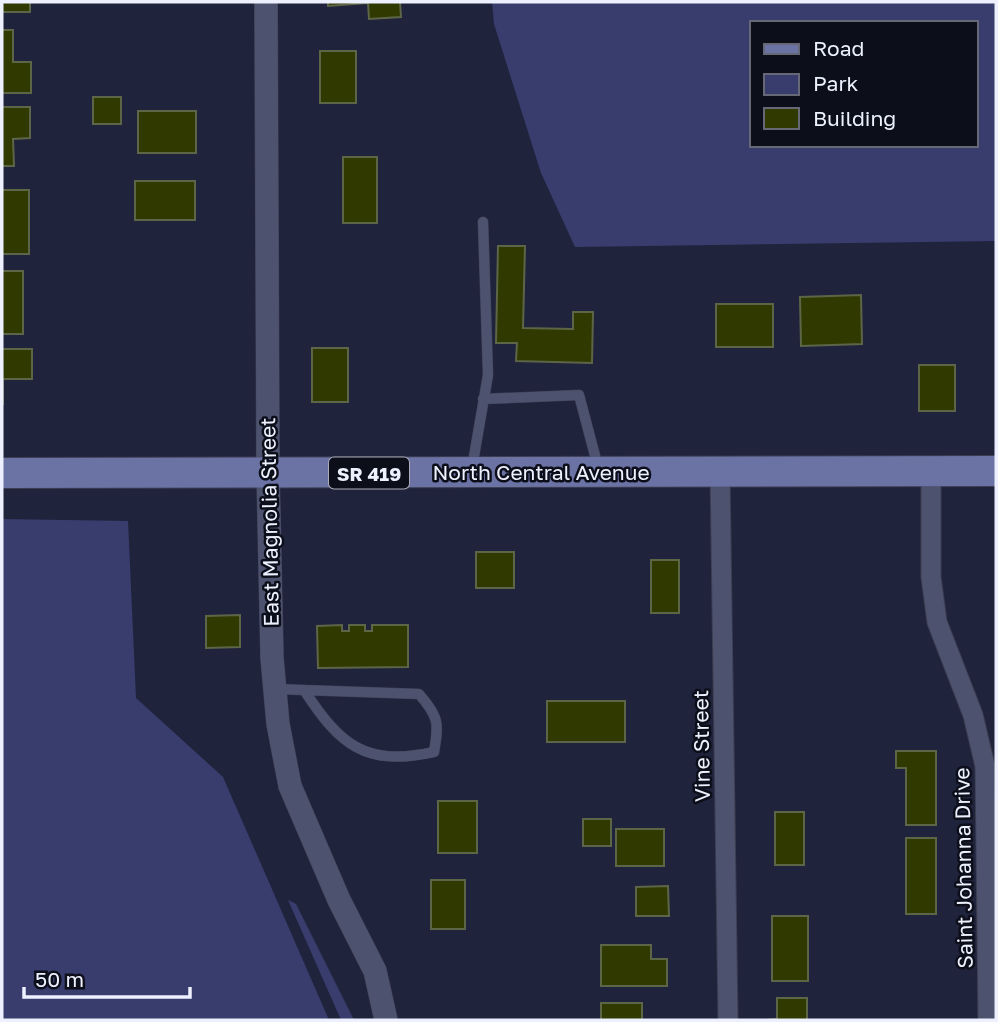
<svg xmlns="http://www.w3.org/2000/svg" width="998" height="1022" viewBox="0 0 998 1022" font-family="'Golos Text',sans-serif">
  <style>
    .green { fill: #393d6d; fill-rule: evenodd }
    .building { fill: #303a00; stroke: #5d6547; stroke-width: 2 }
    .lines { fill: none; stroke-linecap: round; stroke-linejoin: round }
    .service-casing { stroke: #3c3e52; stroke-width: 11 }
    .minor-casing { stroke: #3c3e52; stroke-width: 21 }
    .tertiary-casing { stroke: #3c3e52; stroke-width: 24 }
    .primary-casing { stroke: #3c3e52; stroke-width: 32 }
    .service { stroke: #4d526e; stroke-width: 10 }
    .minor { stroke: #4d526e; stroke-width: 19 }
    .tertiary { stroke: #4d526e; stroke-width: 23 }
    .primary { stroke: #6b72a4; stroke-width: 30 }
    .labels { text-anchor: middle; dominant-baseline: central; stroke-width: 5; stroke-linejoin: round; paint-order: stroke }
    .shield { fill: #0c0e19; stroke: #aaacb9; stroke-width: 2 }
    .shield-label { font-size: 19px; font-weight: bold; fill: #edf0fe }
    .street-label { font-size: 21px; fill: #edf0fe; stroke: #0c0e19 }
  </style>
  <rect width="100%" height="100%" fill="#20233c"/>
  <path class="green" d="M492,2H996V241L575,247L541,173L494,24ZM751,23H975V145H751Z
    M2,519L128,521L136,698L223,777L329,1020H2Z
    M288,900L296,904L354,1020H341Z"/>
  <path class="building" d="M2,2H30V12H2Z
    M328,2H400L401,17L369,19L368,3L328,6Z
    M2,30H13V62H31V93H2Z
    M320,51H356V103H320Z
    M93,97H121V124H93Z
    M2,107H30V138L13,139L14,166H2Z
    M138,111H196V153H138Z
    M343,157H377V223H343Z
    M135,181H195V220H135Z
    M2,190H29V254H2Z
    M498,246H525L523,328L573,329V312H593L592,363L516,361L517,343H496Z
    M2,271H23V334H2Z
    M861,295L862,344L801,346L800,297Z
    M716,304H773V347H716Z
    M312,348H348V402H312Z
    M2,349H32V379H3V405Z
    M919,365H955V411H919Z
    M476,552H514V588H476Z
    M651,560H679V613H651Z
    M240,615V647L206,648V616Z
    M342,625V631H349V625H365V631H372V625H408V667L318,668L317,626Z
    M547,701H625V742H547Z
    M896,751H936V825H906V768H896Z
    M438,801H477V853H438Z
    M775,812H804V865H775Z
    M583,819H611V846H583Z
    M616,829H664V866H616Z
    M906,838H936V914H906Z
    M431,880H465V929H431Z
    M668,886L669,916H636V887Z
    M772,916H808V981H772Z
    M601,945H651V959H667V986H601Z
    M777,998H807V1020H766L777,1019Z
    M601,1003H642V1020H601Z"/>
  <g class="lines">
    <defs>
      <path id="service" d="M483,399L579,395L598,467
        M472,468L488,375L483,222
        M275,689L419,694C439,717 439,723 434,752C365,767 340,745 304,690"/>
      <path id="minor" d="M720,471L728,1020
        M931,471V577L937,622L973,715L985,766L988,1020"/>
      <path id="tertiary" d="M266,2L268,473L272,658L278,724L290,786L339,900L375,971L386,1020"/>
      <path id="primary" d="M2,473L996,471"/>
    </defs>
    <use href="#service" class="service-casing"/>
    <use href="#minor" class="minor-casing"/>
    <use href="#tertiary" class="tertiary-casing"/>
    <use href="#primary" class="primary-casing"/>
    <use href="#service" class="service"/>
    <use href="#minor" class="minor"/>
    <use href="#tertiary" class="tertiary"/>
    <use href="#primary" class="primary"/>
  </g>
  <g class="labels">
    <rect class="shield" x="329" y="457.5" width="80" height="31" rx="5"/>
    <g class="shield-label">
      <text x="369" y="473">SR 419</text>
    </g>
    <g class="street-label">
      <text x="541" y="472">North Central Avenue</text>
      <text transform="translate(269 522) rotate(-91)">East Magnolia Street</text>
      <text transform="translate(701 746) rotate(-91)">Vine Street</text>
      <text transform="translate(963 868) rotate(-91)">Saint Johanna Drive</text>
    </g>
  </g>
  <rect width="998" height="1022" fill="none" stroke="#edf0fe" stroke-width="7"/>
  <rect x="750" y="21" width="228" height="126" fill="#0c0e19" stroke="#666875" stroke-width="2"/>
  <rect x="764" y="44" width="35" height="10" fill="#6b72a4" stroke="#666875" stroke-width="2"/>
  <text x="813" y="56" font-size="21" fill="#edf0fe">Road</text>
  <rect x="764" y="74" width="35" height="21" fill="#393d6d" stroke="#666875" stroke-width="2"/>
  <text x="813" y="91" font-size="21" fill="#edf0fe">Park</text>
  <rect x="764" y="108" width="35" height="21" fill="#303a00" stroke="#666875" stroke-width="2"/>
  <text x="813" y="126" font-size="21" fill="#edf0fe">Building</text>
  <path d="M24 987v10h166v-10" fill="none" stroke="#edf0fe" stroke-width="3.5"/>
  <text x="35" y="987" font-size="21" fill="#edf0fe" stroke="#0c0e19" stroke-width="5" paint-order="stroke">50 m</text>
</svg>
